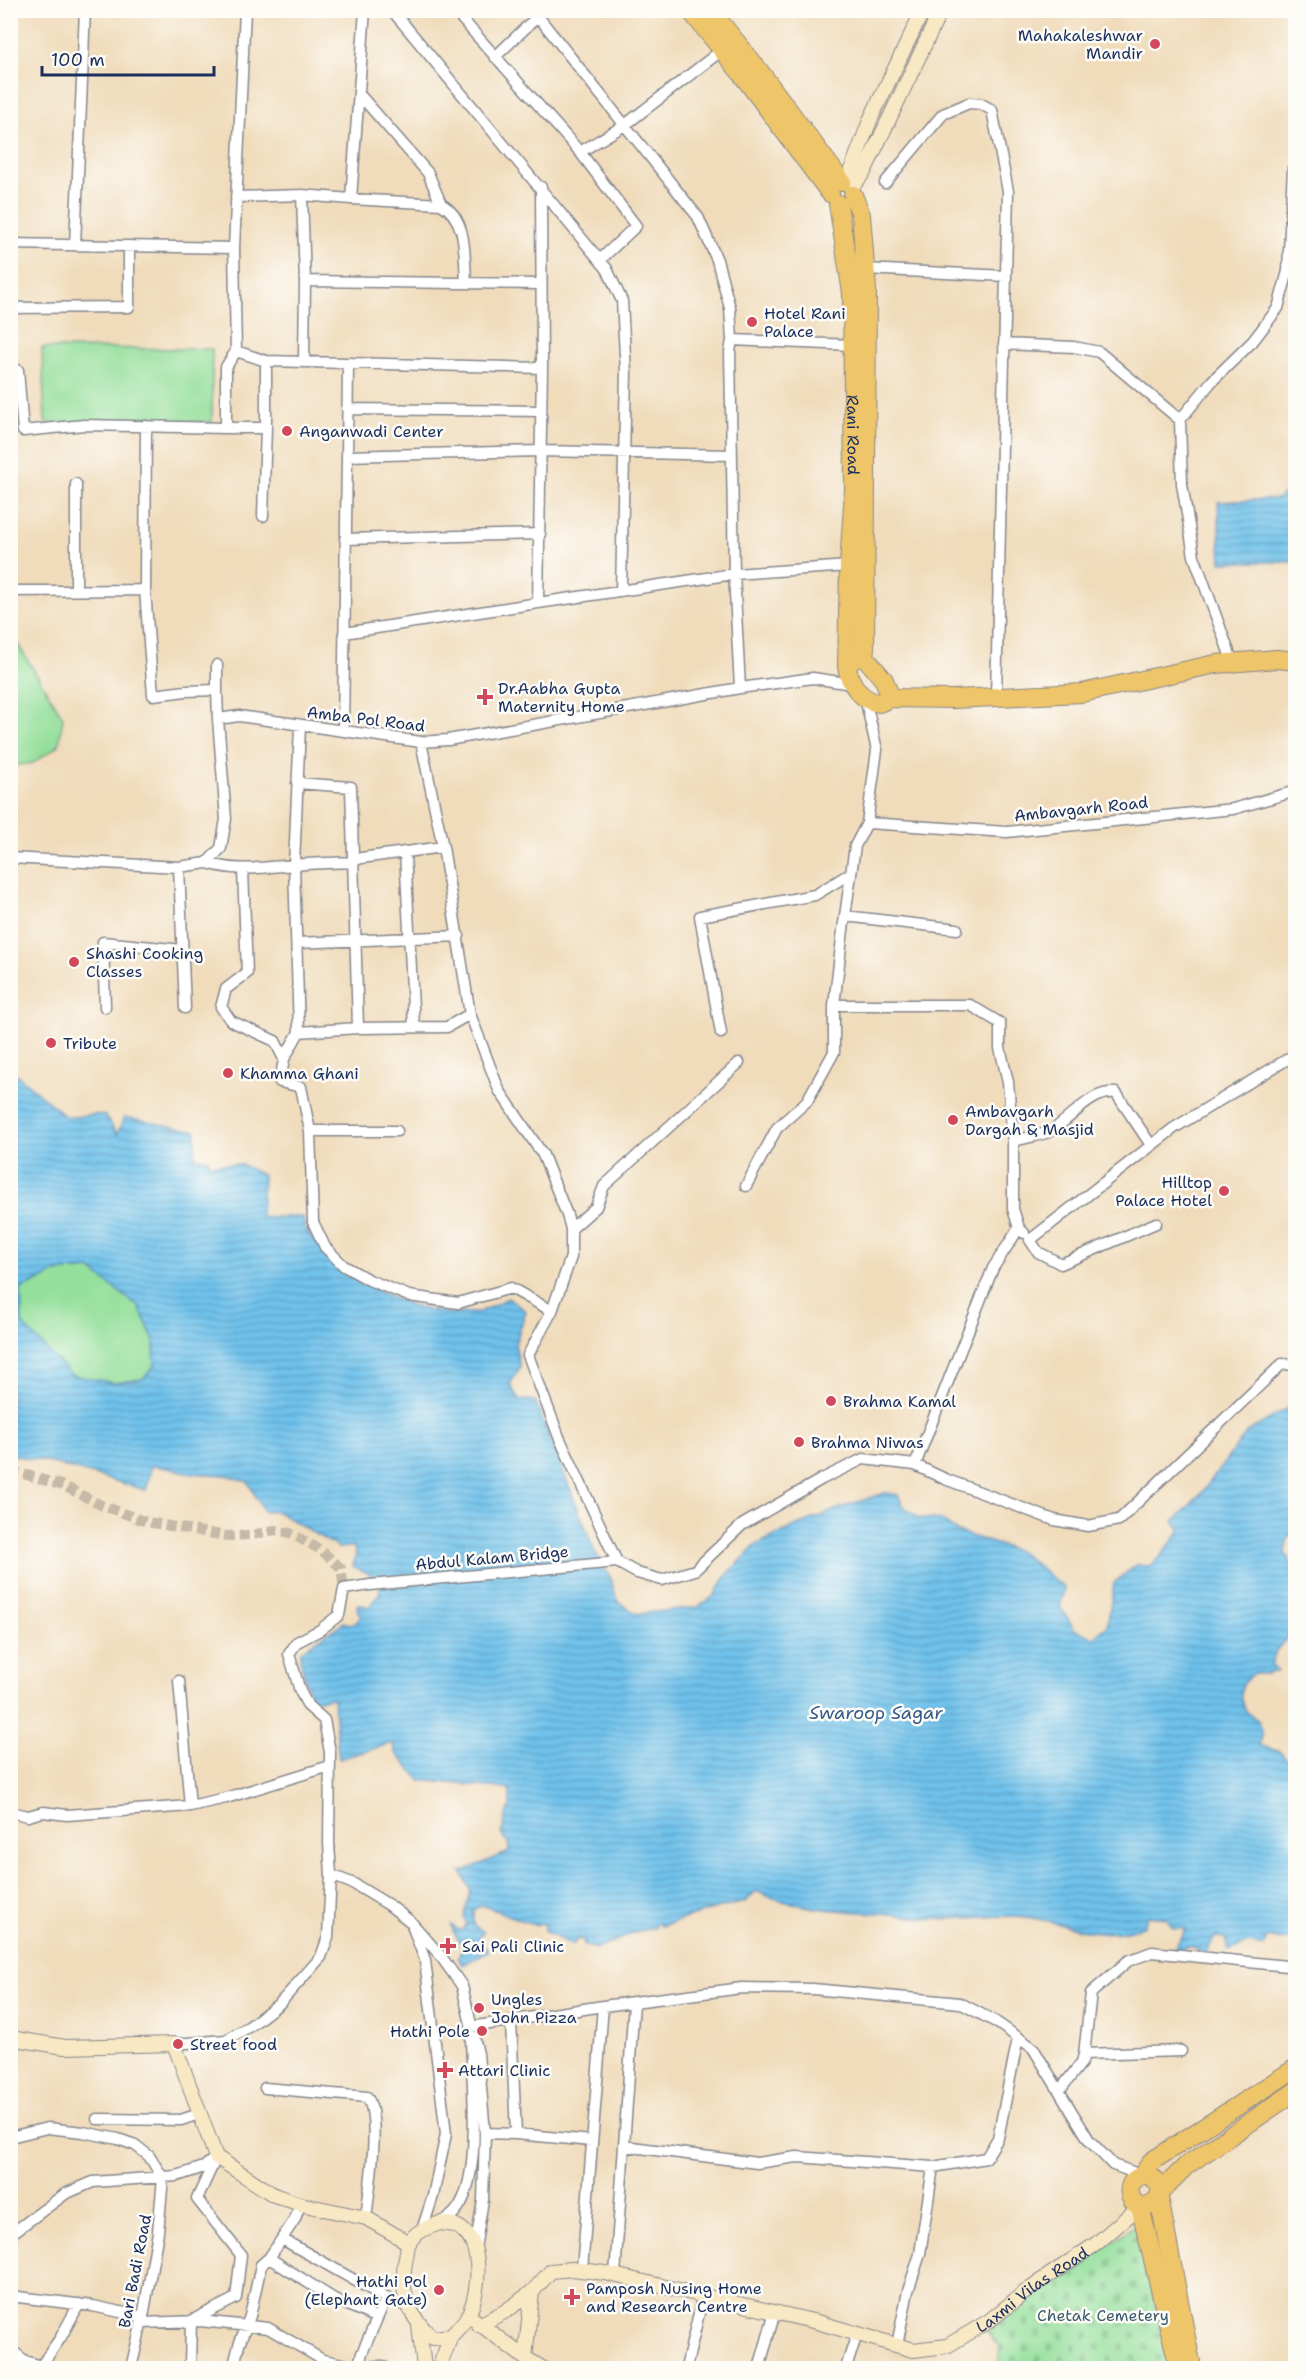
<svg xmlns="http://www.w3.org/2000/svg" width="1306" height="2379" viewBox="0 0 1306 2379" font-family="'Shantell Sans',sans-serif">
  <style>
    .green { fill: #94df9b; stroke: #58877c; stroke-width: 1.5 }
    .cemetery { fill: url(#cemetery-stones); stroke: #58877c; stroke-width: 1.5 }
    .water { fill: url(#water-rules); stroke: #4678a5; stroke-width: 1.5; fill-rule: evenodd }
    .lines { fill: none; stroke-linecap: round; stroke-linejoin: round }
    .street-tunnel { stroke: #c5b9a8; stroke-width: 10; stroke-dasharray: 10 5; stroke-linecap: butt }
    .street-casing { stroke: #86868c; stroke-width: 13 }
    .secondary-casing { stroke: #86868c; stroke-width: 16 }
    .highway-casing { stroke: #86868c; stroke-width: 20 }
    .street { stroke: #fff; stroke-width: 10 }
    .secondary { stroke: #f8e8c3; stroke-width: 14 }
    .highway { stroke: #eec569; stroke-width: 18 }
    .poi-dot { fill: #d1495b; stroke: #fdfcf7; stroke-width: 2 }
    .labels { text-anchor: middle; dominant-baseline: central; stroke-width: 5; stroke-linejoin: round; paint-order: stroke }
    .poi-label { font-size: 16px; fill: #1b2f5e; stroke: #fdfcf7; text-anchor: start }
    .street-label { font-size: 16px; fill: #1b2f5e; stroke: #fdfcf7 }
    .park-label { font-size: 16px; fill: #395b6d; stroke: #fdfcf7 }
    .water-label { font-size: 18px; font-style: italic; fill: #355b89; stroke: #fdfcf7 }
  </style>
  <defs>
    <pattern id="cemetery-stones" width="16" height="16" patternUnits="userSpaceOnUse" patternTransform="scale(1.5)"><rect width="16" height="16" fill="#94df9b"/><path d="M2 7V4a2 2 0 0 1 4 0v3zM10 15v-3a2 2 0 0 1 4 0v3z" fill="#7fc088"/></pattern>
    <pattern id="water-rules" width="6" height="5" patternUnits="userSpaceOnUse" patternTransform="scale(1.5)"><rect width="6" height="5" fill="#70c2ec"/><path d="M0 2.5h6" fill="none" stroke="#5b9ec2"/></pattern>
  </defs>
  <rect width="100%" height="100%" fill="#fdfcf7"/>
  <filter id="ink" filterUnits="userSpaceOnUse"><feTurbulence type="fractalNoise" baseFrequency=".0167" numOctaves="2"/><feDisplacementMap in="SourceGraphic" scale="12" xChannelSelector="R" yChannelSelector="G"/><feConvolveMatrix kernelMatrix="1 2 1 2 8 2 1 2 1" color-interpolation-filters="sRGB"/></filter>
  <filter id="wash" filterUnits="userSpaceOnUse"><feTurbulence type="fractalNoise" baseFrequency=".008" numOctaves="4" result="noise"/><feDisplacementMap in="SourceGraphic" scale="24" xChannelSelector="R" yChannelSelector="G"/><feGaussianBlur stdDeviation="1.35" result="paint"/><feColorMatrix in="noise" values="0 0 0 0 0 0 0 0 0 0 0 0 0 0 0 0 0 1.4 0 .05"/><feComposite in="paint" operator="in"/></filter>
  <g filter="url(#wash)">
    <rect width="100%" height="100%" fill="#f0dcbb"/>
    <path class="green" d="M42,348L212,349V422L45,423Z
      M10,632L63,717L59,745L33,763L11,766Z
      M90,1269L139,1307L154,1340L155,1366L143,1379L114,1383L71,1375L22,1324L21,1289L59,1271Z"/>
    <path class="cemetery" d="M1136,2225L1170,2368H998L1000,2348L986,2331Z"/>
    <path class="water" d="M1295,486V562H1221L1218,502L1277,499Z
      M10,1069L66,1117C80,1118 91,1113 105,1115L117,1134L125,1117L196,1131L195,1158L209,1159V1164H240L263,1175L261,1217H303L306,1232L352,1274L380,1292L404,1302L427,1310L448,1313H478L508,1298L526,1311L515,1344L520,1367L510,1384L519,1400L535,1401L595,1552L609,1575L618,1602L637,1614L698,1607L714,1596L727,1575L756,1545L793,1527L848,1505L885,1493L898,1495L903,1506L919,1518L941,1520L958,1532L1021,1552L1064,1588L1060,1607L1075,1630L1094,1637L1107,1626L1114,1583L1136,1565L1149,1566L1160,1557L1181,1530L1174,1521L1200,1495L1247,1432L1295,1404V1455L1290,1462L1292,1469L1295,1468V1525L1287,1541L1285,1553L1292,1565L1295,1579V1628L1276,1651L1271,1664L1278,1671L1266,1674L1254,1673C1242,1681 1236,1694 1245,1709C1248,1715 1256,1717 1259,1722C1264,1729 1261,1738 1259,1745L1280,1752L1295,1768V1942L1267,1937L1264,1946L1249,1943L1229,1951L1225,1938L1215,1937L1205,1955L1191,1946L1173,1951L1186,1929L1173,1928L1166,1918L1148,1916L1144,1925C1099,1946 1059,1917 1014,1916C988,1916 962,1919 936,1919C918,1918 899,1914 881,1913C839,1911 794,1909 756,1891L745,1902L708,1911L661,1926L658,1922L654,1928L638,1931L597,1949L584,1945V1941L578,1938L573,1945L545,1932V1925L542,1923L534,1925L482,1905L473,1910V1925L484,1932L478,1939L488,1951L463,1965L458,1958C467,1939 455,1942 451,1925L461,1931L467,1924L464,1916L471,1890L461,1872L509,1852L508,1842L502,1833L505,1818L510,1808V1789L420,1780L396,1753L393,1743L339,1759L333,1698L311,1700L300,1659L301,1651L344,1622L350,1625L357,1622L361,1615L357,1607L358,1604L369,1607L380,1592L378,1578L353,1566L356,1554L353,1546L339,1548L276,1511L264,1512L248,1482L226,1475L192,1473L152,1465L146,1490L45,1461L11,1455ZM90,1269L139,1307L154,1340L155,1366L143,1379L114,1383L71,1375L22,1324L21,1289L59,1271Z"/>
  </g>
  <g filter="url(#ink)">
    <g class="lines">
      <path class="street-tunnel" d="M10,1470L64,1486L101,1505L147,1522L226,1536L252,1535L275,1530L290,1533L321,1550L341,1568L344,1589"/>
      <defs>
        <path id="street" d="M245,10L234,248L236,351L266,361L542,368L538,603L734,574L849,566
          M392,10L607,269L622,301L626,373L621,591
          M454,10L580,152L625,125L722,50
          M533,10L698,217L717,260L730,308L732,340L730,352L734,574L740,688
          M495,57L538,16
          M580,152L636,226L600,260
          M885,183L943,114L969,103L981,104L992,110L1008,191L996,697
          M541,187L542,368
          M302,195L305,281L541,284
          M236,197L302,195L351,199L365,10
          M351,199L441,204L428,173L359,94
          M441,204C468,219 464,255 466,283
          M10,244L234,248
          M75,245L85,10
          M865,269L1006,276
          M10,308L129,307V246
          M732,340L852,345
          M1004,344L1074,347L1099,352L1180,420
          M304,361L305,281
          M18,370L23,431L84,425L226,428V367L236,351
          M347,409L541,411
          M146,426L145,590L153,695L186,691L217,690L218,719
          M226,428H266L263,516
          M266,428V361
          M347,456L348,364
          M76,484V589
          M345,539L540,534
          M10,591L145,590
          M344,633L538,603
          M1233,663L1194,556L1182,484L1180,420L1212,381L1253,341L1278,308L1288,271L1293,168
          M217,665V690
          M300,726L294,865L299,1032L358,1028L447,1027L470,1014
          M343,730L347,456L541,451L732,455
          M421,742L443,847L470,1014L499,1090L543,1155L567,1215L571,1229V1257L552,1311L528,1355L559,1437L617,1562L637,1573L662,1580L695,1570L742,1525L822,1479L863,1459L915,1465L945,1479L1054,1520L1088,1526L1119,1520L1282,1364L1296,1365
          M297,783L351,787L358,1028
          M867,823L1007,832L1233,809L1296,791
          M405,852L414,1027
          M10,858L179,867L207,863L221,848L226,819L218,719L239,716L421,742L448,740L740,688L813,678L852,684
          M207,863C241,873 261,867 295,865C314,863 333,863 352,862L361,858L443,847
          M179,867L185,1008
          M243,870L247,973L226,989L221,1007L231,1021L275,1041L284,1059
          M845,916L957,929
          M297,943L459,936
          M834,1005H970L1000,1023V1048L1008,1082L1013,1141V1209L1019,1228
          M105,1007L103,942L182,950
          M299,1032L284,1059L280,1082L301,1087L310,1131L313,1222L325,1247L344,1266L369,1280L409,1296L458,1303L511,1288L552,1311
          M721,1033L700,916L815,895L851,873
          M310,1131H397
          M1013,1141C1024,1138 1038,1136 1049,1132C1070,1121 1090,1090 1116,1093L1151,1145
          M746,1186L777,1128L807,1101L834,1052V1005L843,930L855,846L867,823L877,750L865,698
          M1156,1223L1061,1264L1038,1252L1030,1240L1174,1128L1296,1054
          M571,1229L596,1207L604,1186L739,1063
          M915,1465L993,1268L1019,1228L1024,1233
          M179,1681L190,1806
          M10,1812L28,1816L43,1812L67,1815L190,1806L226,1798L330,1766
          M331,1875L354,1884L389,1905L411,1922L440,1955L462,1986L478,2054L485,2133L483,2200L475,2249
          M413,1928L425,1960L446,2134L433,2196L422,2230
          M511,2022L516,2134L592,2141
          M174,2044L226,2040L250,2026L280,2003L321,1957L328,1937L331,1875L329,1843L330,1752L324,1720L308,1706L300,1691L289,1654L297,1642L320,1630L339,1615L344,1589L370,1585L617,1562
          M1084,2054L1091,1993L1128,1961L1152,1952L1296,1967
          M265,2088L367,2097C381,2116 369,2192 366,2218
          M1060,2090L1082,2062L1084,2054L1181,2051
          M97,2119L181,2120L199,2114
          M485,2133L516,2134
          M10,2137L47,2128L83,2132L118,2139L135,2145L149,2156L163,2178L158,2232L143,2317L131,2368
          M624,2146L757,2163L797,2157L933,2167L986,2158L998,2138L1018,2038
          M440,2223C445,2220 451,2217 455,2212C485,2179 470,2072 471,2027L603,2006L742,1988L813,1989L960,2003L996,2022L1033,2048L1089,2140L1113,2165L1141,2175
          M282,2239L386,2298
          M269,2258L334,2299L377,2318
          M582,2270L603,2006
          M615,2275L634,2002
          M10,2278L11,2234L65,2194L93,2182L177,2176L204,2167L216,2157
          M10,2296L93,2306L143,2317
          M141,2323L200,2321L268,2328L323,2360L358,2367L383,2366V2368
          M897,2345L908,2291L920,2254L933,2167
          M10,2349L25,2361L41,2366L61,2337L79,2304
          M190,2368L191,2321L236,2298L241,2255L197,2199L215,2160
          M236,2368L234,2365L239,2345L250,2316L261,2265L269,2258L295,2219L300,2204
          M358,2368L362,2353L386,2298L407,2306
          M686,2368L703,2296
          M759,2368L775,2312
          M846,2368L857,2334"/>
        <g id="secondary">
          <path d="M846,183L871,118L923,10"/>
          <path d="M851,188L864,172L941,10"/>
          <path d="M10,2038L65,2047L174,2044L216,2157L274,2195L300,2204L366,2218L409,2243"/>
          <path d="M440,2223C445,2224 450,2224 454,2225C485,2238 480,2289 469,2314C465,2322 457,2329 451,2336L433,2338C407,2315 399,2291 406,2257C407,2253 407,2247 409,2243C415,2231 429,2227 440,2223Z"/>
          <path d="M468,2315L525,2358L542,2368"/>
          <path d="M479,2325L506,2311L532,2292"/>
          <path d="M419,2326L424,2368"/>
          <path id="s1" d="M525,2358L532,2292L551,2271L572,2269L605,2273L817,2322L913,2350L947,2346L989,2321L1030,2288L1096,2244L1140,2206"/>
          <path d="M439,2368L451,2336"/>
        </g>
        <g id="highway">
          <path d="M690,10L741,73L830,193"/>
          <path d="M710,10L754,64L842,182"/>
          <path d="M853,195L861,215L867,290L865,657L884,680L891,698"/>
          <path id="s2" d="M838,204L852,293L854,489L849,566L847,666"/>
          <path d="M865,657C856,657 853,658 847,666C849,683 861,701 879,703L891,698L953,699L1082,693L1216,664L1277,659L1296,661"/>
          <path d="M1141,2175H1148C1181,2192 1138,2223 1130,2194C1129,2190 1130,2185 1133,2181C1133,2180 1140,2176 1141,2176C1145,2172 1149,2165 1152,2161L1296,2068"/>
          <path d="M1161,2191L1187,2165L1296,2091"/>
          <path d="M1159,2198L1192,2368"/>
          <path d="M1140,2206L1179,2368"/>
        </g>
      </defs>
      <use href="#street" class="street-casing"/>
      <use href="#secondary" class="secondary-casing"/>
      <use href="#highway" class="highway-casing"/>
      <use href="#street" class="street"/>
      <use href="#secondary" class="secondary"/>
      <use href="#highway" class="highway"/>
    </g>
  </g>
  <g class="poi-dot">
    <circle cx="1155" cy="44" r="6"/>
    <circle cx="752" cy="322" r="6"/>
    <circle cx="287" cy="431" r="6"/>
    <path d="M482 688h6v6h6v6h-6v6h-6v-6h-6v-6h6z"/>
    <circle cx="74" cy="962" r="6"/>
    <circle cx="51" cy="1043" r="6"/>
    <circle cx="228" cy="1073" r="6"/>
    <circle cx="953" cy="1120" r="6"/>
    <circle cx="1224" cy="1191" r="6"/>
    <circle cx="831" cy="1401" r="6"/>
    <circle cx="799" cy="1442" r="6"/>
    <path d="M445 1937h6v6h6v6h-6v6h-6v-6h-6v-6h6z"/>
    <circle cx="479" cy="2008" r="6"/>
    <circle cx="482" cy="2031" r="6"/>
    <circle cx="178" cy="2044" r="6"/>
    <path d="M442 2061h6v6h6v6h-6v6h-6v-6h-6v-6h6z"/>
    <circle cx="439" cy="2290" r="6"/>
    <path d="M569 2288h6v6h6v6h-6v6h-6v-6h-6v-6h6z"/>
  </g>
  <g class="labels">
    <g class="poi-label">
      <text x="1143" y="35" text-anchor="end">Mahakaleshwar<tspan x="1143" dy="18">Mandir</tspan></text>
      <text x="764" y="313">Hotel Rani<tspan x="764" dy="18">Palace</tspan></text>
      <text x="299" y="431">Anganwadi Center</text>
      <text x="498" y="688">Dr.Aabha Gupta<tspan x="498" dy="18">Maternity Home</tspan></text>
      <text x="86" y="953">Shashi Cooking<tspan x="86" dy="18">Classes</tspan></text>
      <text x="63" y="1043">Tribute</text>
      <text x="240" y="1073">Khamma Ghani</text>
      <text x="965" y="1111">Ambavgarh<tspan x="965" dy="18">Dargah &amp; Masjid</tspan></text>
      <text x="1212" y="1182" text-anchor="end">Hilltop<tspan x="1212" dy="18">Palace Hotel</tspan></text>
      <text x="843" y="1401">Brahma Kamal</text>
      <text x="811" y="1442">Brahma Niwas</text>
      <text x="462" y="1946">Sai Pali Clinic</text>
      <text x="491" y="1999">Ungles<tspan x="491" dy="18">John Pizza</tspan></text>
      <text x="470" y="2031" text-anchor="end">Hathi Pole</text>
      <text x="190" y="2044">Street food</text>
      <text x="458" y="2070">Attari Clinic</text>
      <text x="427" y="2281" text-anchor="end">Hathi Pol<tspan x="427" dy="18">(Elephant Gate)</tspan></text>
      <text x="586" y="2288">Pamposh Nusing Home<tspan x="586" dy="18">and Research Centre</tspan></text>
    </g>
    <g class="street-label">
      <text stroke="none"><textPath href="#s2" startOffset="232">Rani Road</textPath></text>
      <text transform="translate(366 719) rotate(7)">Amba Pol Road</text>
      <text transform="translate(1081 809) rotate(-6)">Ambavgarh Road</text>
      <text transform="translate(492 1558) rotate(-5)">Abdul Kalam Bridge</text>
      <text transform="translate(135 2271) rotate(-79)">Bari Badi Road</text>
      <text stroke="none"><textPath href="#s1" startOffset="603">Laxmi Vilas Road</textPath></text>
    </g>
    <g class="park-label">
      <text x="1103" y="2315">Chetak Cemetery</text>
    </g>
    <g class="water-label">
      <text x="876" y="1713">Swaroop Sagar</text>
    </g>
  </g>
  <rect width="1306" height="2379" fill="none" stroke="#fdfcf7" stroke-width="36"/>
  <path d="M42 66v9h172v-9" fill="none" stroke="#1b2f5e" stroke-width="3"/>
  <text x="51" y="66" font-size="18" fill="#1b2f5e" stroke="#fdfcf7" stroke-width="4.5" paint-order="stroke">100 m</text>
</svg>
